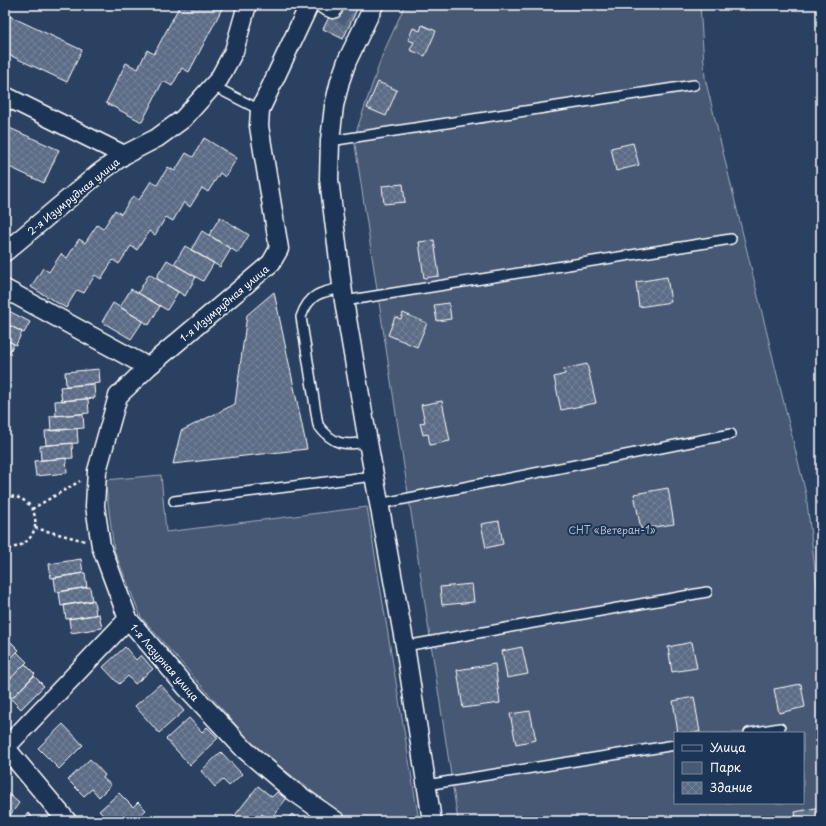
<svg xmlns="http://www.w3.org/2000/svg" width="826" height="826" viewBox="0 0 826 826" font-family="'Playpen Sans',sans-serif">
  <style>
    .green { fill: #465975; stroke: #a2acba; fill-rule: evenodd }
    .building { fill: url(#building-cross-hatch); stroke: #fff }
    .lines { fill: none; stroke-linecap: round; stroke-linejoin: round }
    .street-tunnel { stroke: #4a5e79; stroke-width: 18; stroke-dasharray: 18 9; stroke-linecap: butt }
    .lane-casing { stroke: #fff; stroke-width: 12 }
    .street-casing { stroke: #fff; stroke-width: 21 }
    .path { stroke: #fff; stroke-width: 2.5; stroke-dasharray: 3 3; stroke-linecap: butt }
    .lane { stroke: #1d3557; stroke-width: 9 }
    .street { stroke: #1d3557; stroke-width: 18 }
    .labels { text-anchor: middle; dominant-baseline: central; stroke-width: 4; stroke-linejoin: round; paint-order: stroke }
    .street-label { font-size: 10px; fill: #fff; stroke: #1d3557 }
    .park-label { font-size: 10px; fill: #b5bdc8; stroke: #1d3557 }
  </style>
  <defs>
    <pattern id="building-cross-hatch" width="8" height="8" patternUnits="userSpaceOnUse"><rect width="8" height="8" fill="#5b6c86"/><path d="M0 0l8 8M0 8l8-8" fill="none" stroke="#748298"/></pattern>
  </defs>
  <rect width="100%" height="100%" fill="#2a4161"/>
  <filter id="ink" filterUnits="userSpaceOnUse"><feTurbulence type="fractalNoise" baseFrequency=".025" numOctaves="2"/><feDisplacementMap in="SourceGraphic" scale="8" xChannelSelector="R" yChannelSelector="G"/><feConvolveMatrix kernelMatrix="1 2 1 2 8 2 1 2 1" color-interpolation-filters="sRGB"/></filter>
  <g filter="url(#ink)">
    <path class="green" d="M405,5H700L705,78L806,494L821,619V821H458L354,138L382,56ZM675,733H803V803H675Z
      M161,475L166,532L367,507L419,821H351L257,749L141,617L114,550L105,480Z"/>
    <path class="building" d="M180,5H224L189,72L182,68L172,86L163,81L142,122L106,103L126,63L138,69L147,50L154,54Z
      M335,5H359L343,39L323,29Z
      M5,14L82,50L67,82L5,53Z
      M422,25L436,31L425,56L410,50L414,42L408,40L413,28L420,31Z
      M378,82L397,90L386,116L367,108Z
      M5,126L59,150L44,183L5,165Z
      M204,138L237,158L225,177L220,173L208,192L202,188L190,207L184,202L173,221L166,217L155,235L149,231L137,250L131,246L119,264L113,260L101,279L95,275L84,293L77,290L66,308L31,287L43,268L49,272L61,254L67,258L79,239L85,243L97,225L103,229L115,210L121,214L133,196L139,200L151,181L157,185L168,167L175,171L186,153L193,157Z
      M633,143L639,165L616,171L611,148Z
      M403,184L405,202L384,204L382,186Z
      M220,217L249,235L238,253L209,235Z
      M202,231L231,249L220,267L191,250Z
      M434,240L439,276L424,278L419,242Z
      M185,246L214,263L203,281L174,264Z
      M167,260L196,277L185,296L156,278Z
      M149,274L178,292L167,310L138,293Z
      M667,277L671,302L639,307L636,282Z
      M131,289L160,306L149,325L120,307Z
      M274,292L307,449L173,464L181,431L235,404L247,315Z
      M113,303L143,321L131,339L102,322Z
      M449,303L451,319L437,321L434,305Z
      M5,309L30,322L24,333L5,323Z
      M403,313L427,323L417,347L388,335L395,317L401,319Z
      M5,323L22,332L16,345L5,339Z
      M5,339L14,344L7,357L5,356Z
      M587,364L596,403L561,410L554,377L565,374L564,369Z
      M99,369L100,383L66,386L65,372Z
      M94,384L95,398L62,401L60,387Z
      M88,399L89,413L56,416L55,401Z
      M442,401L450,441L430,445L428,434L423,435L420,423L425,422L421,405Z
      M83,414L84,428L51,431L50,416Z
      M77,428L78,443L46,445L45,431Z
      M72,443L73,458L41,460L40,446Z
      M66,458L67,473L36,476L34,461Z
      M668,488L674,524L641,529L634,494Z
      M499,521L503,544L486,548L481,524Z
      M81,559L83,573L51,578L49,564Z
      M85,573L87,587L56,592L54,578Z
      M472,584L474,602L442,605L440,587Z
      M90,587L92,601L61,606L59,592Z
      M94,600L96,615L66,619L64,605Z
      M99,614L102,628L71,633L69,619Z
      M5,631L11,637L5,644Z
      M9,640L19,650L5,664V644Z
      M692,642L697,668L672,672L668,647Z
      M125,647L136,660L141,655L153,669L135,684L128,676L119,684L103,667Z
      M522,647L528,674L507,678L502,651Z
      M17,652L27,662L5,684V664Z
      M25,664L35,674L12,698L5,691V684Z
      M495,664L500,703L463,708L457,670Z
      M34,676L44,686L21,709L11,699Z
      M160,684L184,711L159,733L135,706Z
      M801,684L805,707L779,713L774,689Z
      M694,697L700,732L678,733L673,701Z
      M530,711L536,740L516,744L510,714Z
      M189,718L202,732L207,727L218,738L190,765L166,739Z
      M63,724L83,745L59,769L38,748Z
      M221,752L242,774L229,786L223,780L215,787L201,771Z
      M90,759L105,775L103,778L111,785L99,797L92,789L84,796L68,780Z
      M258,786L272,797L277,792L286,799L270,820L262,814L257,821H234L232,819Z
      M5,791L19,803L6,821H5Z
      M119,793L133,807L138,802L146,810L134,821H109L99,811Z
      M821,807V821H797L795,812Z
      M28,813L36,821H19Z
      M292,814L300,821H286Z"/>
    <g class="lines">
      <path class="street-tunnel" d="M333,9L352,19"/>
      <defs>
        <path id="lane" d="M213,86L260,110
          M330,141L694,85
          M342,288C320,292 309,294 301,317L318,425C333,445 344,446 368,442
          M344,301L731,239
          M174,501L374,476
          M379,504L731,434
          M405,646L707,592
          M749,733L780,728
          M426,785L675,745"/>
        <path id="street" d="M324,5L333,9
          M374,5L347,61L340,81L334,106L330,141L329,179L344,301L368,442L405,646L432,821
          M5,96L124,155
          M5,252L99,173L124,155L157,138L183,119L219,79L234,51L247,5
          M5,289L148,367L271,263L279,249L259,126L260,110L309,5
          M148,367L118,396L97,471L95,506L101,546L128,619L185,686L245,750L293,791L336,821
          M5,747L67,821
          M5,748L128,619"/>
      </defs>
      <use href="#lane" class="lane-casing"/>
      <use href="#street" class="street-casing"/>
      <path class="path" d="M5,496C45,494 46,549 5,548
        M32,509L80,481
        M35,528L85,541"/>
      <use href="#lane" class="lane"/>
      <use href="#street" class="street"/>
    </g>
  </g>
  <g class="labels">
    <g class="street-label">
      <text transform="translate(73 196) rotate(-39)">2-я Изумрудная улица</text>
      <text transform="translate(224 303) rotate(-40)">1-я Изумрудная улица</text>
      <text transform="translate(165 662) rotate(49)">1-я Лазурная улица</text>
    </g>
    <g class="park-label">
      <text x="612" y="529">СНТ «Ветеран-1»</text>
    </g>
  </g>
  <rect width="826" height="826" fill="none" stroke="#1d3557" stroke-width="20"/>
  <rect x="10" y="10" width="806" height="806" fill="none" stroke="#fff" stroke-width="1.5" filter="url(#ink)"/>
  <rect x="674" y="732" width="130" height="72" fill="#1d3557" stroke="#77869a"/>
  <rect x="682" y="745" width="20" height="6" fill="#1d3557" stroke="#77869a"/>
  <text x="710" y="752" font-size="12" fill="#ffffff">Улица</text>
  <rect x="682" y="762" width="20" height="12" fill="#465975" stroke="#77869a"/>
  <text x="710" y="772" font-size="12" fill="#ffffff">Парк</text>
  <rect x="682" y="782" width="20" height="12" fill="url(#building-cross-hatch)" stroke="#77869a"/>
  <text x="710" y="792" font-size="12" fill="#ffffff">Здание</text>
</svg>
